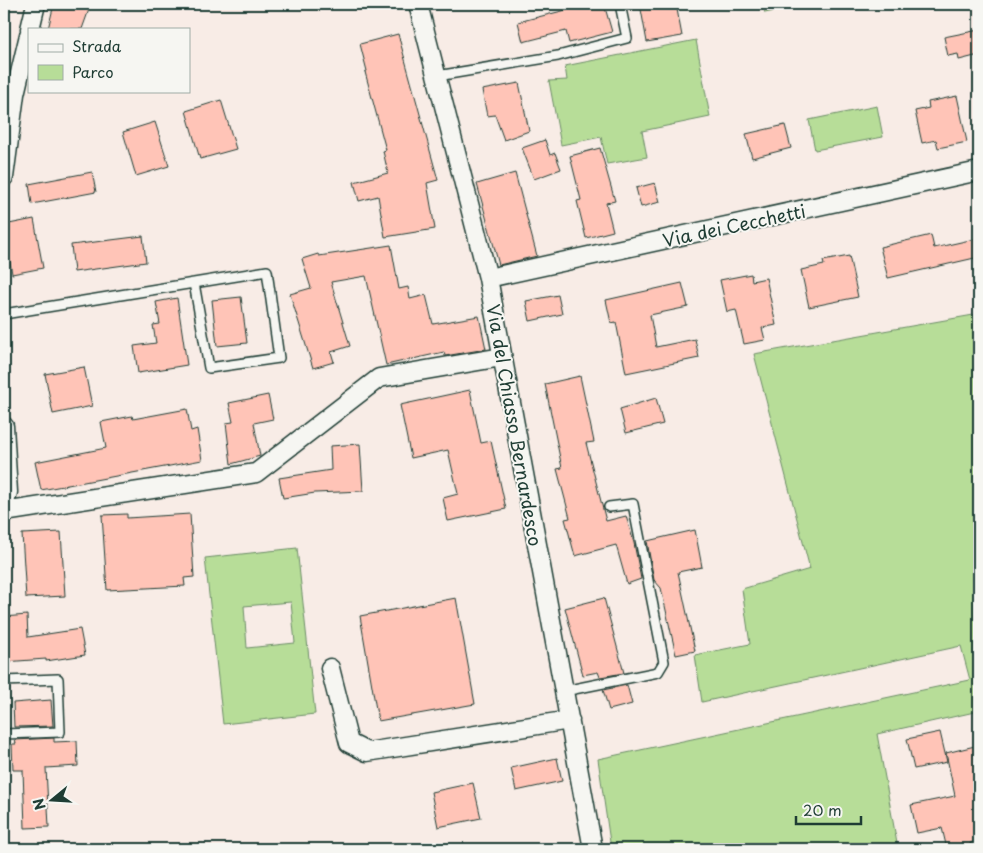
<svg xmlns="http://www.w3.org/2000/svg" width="983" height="853" viewBox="0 0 983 853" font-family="'Playpen Sans',sans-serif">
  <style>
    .green { fill: #b7dd98; stroke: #6b8d66; fill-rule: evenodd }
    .building { fill: #ffc4b7; stroke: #1f3d34 }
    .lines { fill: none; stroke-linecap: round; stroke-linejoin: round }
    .service-casing { stroke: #1f3d34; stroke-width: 12 }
    .minor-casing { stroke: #1f3d34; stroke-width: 21 }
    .service { stroke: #f6f6f2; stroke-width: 9 }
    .minor { stroke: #f6f6f2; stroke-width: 18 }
    .labels { text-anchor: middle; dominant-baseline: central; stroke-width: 4; stroke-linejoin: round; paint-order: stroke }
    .street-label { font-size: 18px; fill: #1f3d34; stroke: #f6f6f2 }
  </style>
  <rect width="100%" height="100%" fill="#f8ece6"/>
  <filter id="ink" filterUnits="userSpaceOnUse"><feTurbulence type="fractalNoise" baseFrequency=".02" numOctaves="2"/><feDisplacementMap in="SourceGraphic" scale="10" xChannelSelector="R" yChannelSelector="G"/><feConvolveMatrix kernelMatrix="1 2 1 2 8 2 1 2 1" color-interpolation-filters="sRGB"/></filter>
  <g filter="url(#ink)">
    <path class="green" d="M763,4H808L765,13Z
      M696,40L710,117L642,131L647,157L607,164L601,137L561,145L549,81L567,80L565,66Z
      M877,106L883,137L815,150L809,120Z
      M979,314V711L877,734L898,849H611L598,759L970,680L961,646L702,702L695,655L750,644L742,589L810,569L754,354Z
      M297,548L315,714L223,724L205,558ZM291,602L295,643L247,648L244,606Z"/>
    <path class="building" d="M54,4H91L82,29H48Z
      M590,4H604L612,32L569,43L566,31L523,42L518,22Z
      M640,4H676L682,36L647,42Z
      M979,30V55L959,60L958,54L948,56L944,37Z
      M398,34L438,180L427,183L435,229L385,237L378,196L359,201L354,182L388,173L383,151L386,150L365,72L367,71L360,44Z
      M519,83L529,131L504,140L495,115L487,116L482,90Z
      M957,96L967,142L938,148L936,140L922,143L915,111L929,108L928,102Z
      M221,100L236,149L200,159L186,111Z
      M155,122L169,166L136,176L123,132Z
      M785,125L791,148L752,158L746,134Z
      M545,140L550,155L555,153L561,169L534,179L522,148Z
      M600,148L615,201L606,203L613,231L586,238L577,201L581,200L570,156Z
      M92,172L96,192L32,204L29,184Z
      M515,173L537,256L499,265L477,184Z
      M655,183L660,202L641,207L636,188Z
      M34,219L43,268L12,274L4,225Z
      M931,235L934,248L979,238V257L888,278L880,247Z
      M143,236L146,262L74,272L71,245Z
      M391,245L399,289L408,287L410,299L426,295L433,324L479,316L486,349L445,356L444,352L386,365L366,276L331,282L350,346L331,352L334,362L313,368L290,294L311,288L302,259L318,254L319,256Z
      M849,256L858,297L809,307L801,270L824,265L823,261Z
      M751,274L752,281L766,278L776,325L762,328L765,340L744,344L736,310L727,312L720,280Z
      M682,283L688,307L650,315L656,347L695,339L699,358L626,373L616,322L611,323L606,300Z
      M558,295L562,314L530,321L526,301Z
      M241,297L247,343L217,346L212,300Z
      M177,298L187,365L138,373L134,346L156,343L153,325L160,324L156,302Z
      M84,367L92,406L53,414L45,374Z
      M580,376L594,442L586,443L606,521L626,516L634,543L641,579L627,584L616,545L575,556L565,519L570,518L557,469L562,468L545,384Z
      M470,390L481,443L491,441L506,509L448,521L443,498L458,494L448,450L411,458L400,405Z
      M268,395L273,419L254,423L260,456L231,464L226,423L233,422L229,403Z
      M656,398L663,424L626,433L620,409Z
      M187,409L191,431L197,429L202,460L41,490L35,462L106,448L101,422L132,416L133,419Z
      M360,444L363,491L315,493L283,498L279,478L331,470L330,446Z
      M127,514V518L190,514L194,577L184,578L185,586L107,590L102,515Z
      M695,530L702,567L678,572L695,651L676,655L661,588L654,580L647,541Z
      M61,532L65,596L26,598L22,534Z
      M456,598L475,704L378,721L360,616Z
      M604,598L624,673L600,677L598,672L583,675L565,608Z
      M27,615L28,637L80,629L85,655L46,661V659L4,662V617Z
      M627,685L632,704L609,710L603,690Z
      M51,700L53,726L14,727L13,703Z
      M940,732L947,762L914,769L907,739Z
      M54,738V742L77,741L78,766L46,768L49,827L25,828L23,770H13L12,744H16L15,740Z
      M979,745V841L970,843L972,849H947L942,828L917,833L911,805L955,796L946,753Z
      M557,758L562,781L516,791L511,768Z
      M473,783L481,818L438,827L431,792Z"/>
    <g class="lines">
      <defs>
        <path id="service" d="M437,76L558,56L627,38L620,4
          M4,314L267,271L279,358L209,368L194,283
          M4,681L58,679L60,732L4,734
          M564,691L658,672L664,662L633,504L609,507"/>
        <path id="minor" d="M418,4L488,278L593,849
          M30,29L36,4
          M4,177L15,94L29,35
          M488,278L979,171
          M4,426L8,492L4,505
          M4,512L256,473L379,378L502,357
          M330,668L349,743L367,752L570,720"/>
      </defs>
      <use href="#service" class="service-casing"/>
      <use href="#minor" class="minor-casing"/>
      <use href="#service" class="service"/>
      <use href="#minor" class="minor"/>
    </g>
  </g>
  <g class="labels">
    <g class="street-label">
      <text transform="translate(734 225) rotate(-12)">Via dei Cecchetti</text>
      <text transform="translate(515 425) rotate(80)">Via del Chiasso Bernardesco</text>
    </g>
  </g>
  <rect width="983" height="853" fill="none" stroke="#f6f6f2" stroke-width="20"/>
  <rect x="10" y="10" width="963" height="833" fill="none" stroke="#1f3d34" stroke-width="2" filter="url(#ink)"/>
  <rect x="28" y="28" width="162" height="65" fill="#f6f6f2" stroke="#a0aca6"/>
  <rect x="38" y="44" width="25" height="8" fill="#f6f6f2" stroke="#a0aca6"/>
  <text x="72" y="52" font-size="15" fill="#1f3d34">Strada</text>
  <rect x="38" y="65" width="25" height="15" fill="#b7dd98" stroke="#a0aca6"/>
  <text x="72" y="78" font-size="15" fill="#1f3d34">Parco</text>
  <g transform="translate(52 800) rotate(252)" stroke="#f6f6f2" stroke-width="4" paint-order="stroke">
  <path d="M0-4L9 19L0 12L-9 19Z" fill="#1f3d34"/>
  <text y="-8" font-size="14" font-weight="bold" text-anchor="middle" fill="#1f3d34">N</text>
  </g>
  <path d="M796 816v8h65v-8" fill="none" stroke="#1f3d34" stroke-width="2.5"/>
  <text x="803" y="816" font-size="15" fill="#1f3d34" stroke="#f6f6f2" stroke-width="4" paint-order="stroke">20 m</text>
</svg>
